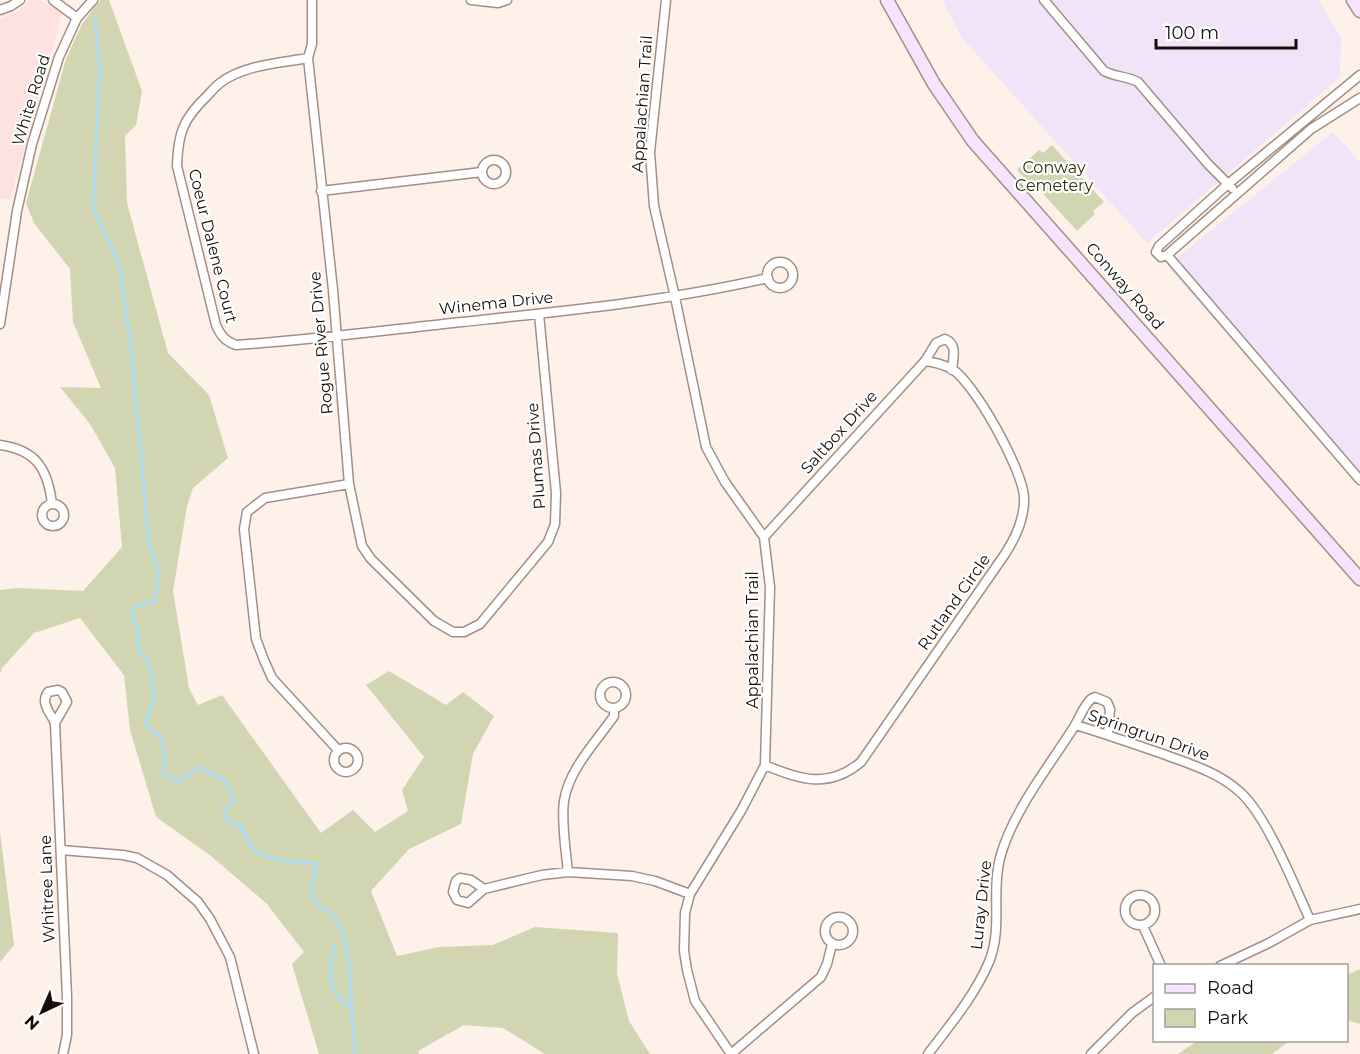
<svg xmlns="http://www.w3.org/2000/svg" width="1360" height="1054" viewBox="0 0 1360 1054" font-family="Montserrat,sans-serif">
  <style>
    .commercial { fill: #f1e4f8 }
    .education { fill: #fde2df }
    .green { fill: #d2d5b1 }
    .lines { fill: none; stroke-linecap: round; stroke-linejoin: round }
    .stream { stroke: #abddf4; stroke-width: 3 }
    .street-casing { stroke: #a38f84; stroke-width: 11 }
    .secondary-casing { stroke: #a38f84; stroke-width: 15 }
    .street { stroke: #fff; stroke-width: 8 }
    .secondary { stroke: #f5e4fd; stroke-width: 12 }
    .labels { text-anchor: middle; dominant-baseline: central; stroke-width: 4.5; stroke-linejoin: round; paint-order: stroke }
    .street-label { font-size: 16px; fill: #150e0a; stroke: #fff }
    .park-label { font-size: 16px; fill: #2e300b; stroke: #fff }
  </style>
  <rect width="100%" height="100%" fill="#fef1e9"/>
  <path class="commercial" d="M942,0H1318L1341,37L1340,77L1147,243L963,39Z
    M1333,132L1360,162V485L1167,266Z"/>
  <path class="education" d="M30,0H40L62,14L10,200L0,198V18L16,13Z"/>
  <path class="green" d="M100,0H109L142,91L136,125L125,136L127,203L168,353L209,395L228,458L193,488L187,506L173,591L189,688L198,705L222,695L321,833L353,810L375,832L408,811L402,790L424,757L366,685L389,671L446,705L463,692L494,716L473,754L461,824L409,849L371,891L397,956L439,947L493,945L535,927L618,933L617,974L629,1021L650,1054H545L503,1028L464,1025L418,1051L419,1054H319L292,964L304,952L267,904L211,856L156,817L130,730L124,675L80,618L34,633L2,668L0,674V590L17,588L83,591L122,547L115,468L90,424L60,387L101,388L73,322L70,269L34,223L26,203L66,59L82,24Z
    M1052,145L1104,202L1093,211L1095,214L1077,231L1036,186L1034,188L1017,170L1039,150L1043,153Z
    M0,831L14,945L0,962Z
    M1360,969V1024L1346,1020L1347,975Z
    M1197,1041V1040L1289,1041L1272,1054H1178Z"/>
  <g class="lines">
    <path class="stream" d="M95,19L100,68L93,207L119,263L131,347L149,545L158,571L155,602L134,607L131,613C133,620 137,627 138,634C141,649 132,648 148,661L154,695L146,722L147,727C169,736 163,755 164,775L179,782L199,767C218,777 233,779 233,803L224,811C225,824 233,824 244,826L241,831L246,834V838H249C251,863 298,861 317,864L311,894L320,907C353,915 350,991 352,1017C353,1029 355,1042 356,1054
      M335,945C331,960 328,981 336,994C340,999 347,1004 351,1008"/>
    <defs>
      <path id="street" d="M53,0L77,18
        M312,0V44L308,58L333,290L349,484L362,546L371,559L434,621L453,632H464L480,624L548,542L555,524L556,493L539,314
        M471,0L498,3L507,0
        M666,0L650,152L654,206L675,297L706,447L725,482L764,537L770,587L765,765L741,811L690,894L685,913L684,951L687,970L695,1001L731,1054
        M1044,0L1104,71C1115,77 1127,76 1138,82L1208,164L1232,188
        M0,10L11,6L20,0
        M308,58C280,63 243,65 220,83C215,87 211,92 207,96C183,119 178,133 177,166L216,325C221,336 225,341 236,345C312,340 387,330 462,322C565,311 667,301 768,278
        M1360,75L1228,184L1159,246L1156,252L1161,257L1167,255L1311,129L1360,98
        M482 172a12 12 0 1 1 24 0a12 12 0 1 1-24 0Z
        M321,191L482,172
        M1167,255L1360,480
        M767 275a13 13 0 1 1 26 0a13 13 0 1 1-26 0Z
        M0,324L17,211L32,144L59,57L77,18L93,0
        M925,361L936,343L945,339C958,345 953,358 952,370
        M0,445C37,450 48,470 52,504
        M42 515a11 11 0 1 1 22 0a11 11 0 1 1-22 0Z
        M764,537L925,361C934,362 944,365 952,369C975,383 1023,471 1024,497C1025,518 1016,537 1005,554L861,762C829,789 800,780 765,765
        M600 695a13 13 0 1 1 26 0a13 13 0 1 1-26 0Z
        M55,723L67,702L62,692L58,690L48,692C40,703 50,712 55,723L67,997V1035L63,1054
        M1076,725C1105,734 1134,744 1163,754C1190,764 1218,772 1240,792C1267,816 1295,887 1310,920
        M334 760a12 12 0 1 1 24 0a12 12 0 1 1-24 0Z
        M338,750L272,678L264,660L256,639L244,529L247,512L265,498L349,484
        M61,850L123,855L137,858L167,875L198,902L210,919L230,957L254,1054
        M568,872C566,852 561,821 564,801C569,769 596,742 614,716V708
        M484,889L471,880L460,878L456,881L453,892L457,900L468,903L484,889L542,875L568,872L632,876L655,881L690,894
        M1125 910a15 15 0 1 1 30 0a15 15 0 1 1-30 0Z
        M825 931a14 14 0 1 1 28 0a14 14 0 1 1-28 0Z
        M1143,926L1161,966
        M1220,966L1269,943L1310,920L1360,909
        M731,1054L821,977L827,964L832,944
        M928,1054C950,1025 975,995 989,962C1003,928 991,892 1000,858C1012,813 1047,769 1072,730C1079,720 1082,708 1091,699L1095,697L1107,702L1110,709L1108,734
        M1091,1054L1132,1013L1154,997"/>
      <path id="secondary" d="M887,0L934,84L973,141L1360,579
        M1353,0L1360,11"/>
    </defs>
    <use href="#street" class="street-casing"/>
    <use href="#secondary" class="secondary-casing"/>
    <use href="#street" class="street"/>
    <use href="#secondary" class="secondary"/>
  </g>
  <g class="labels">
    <g class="street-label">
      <text transform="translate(31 100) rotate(-73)">White Road</text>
      <text transform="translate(642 104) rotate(-86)">Appalachian Trail</text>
      <text transform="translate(213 246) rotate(76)">Coeur Dalene Court</text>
      <text transform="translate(1125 286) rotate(49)">Conway Road</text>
      <text transform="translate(496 303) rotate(-6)">Winema Drive</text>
      <text transform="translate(321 343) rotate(-95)">Rogue River Drive</text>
      <text transform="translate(839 432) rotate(-48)">Saltbox Drive</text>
      <text transform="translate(536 456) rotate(-94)">Plumas Drive</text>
      <text transform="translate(954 602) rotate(-55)">Rutland Circle</text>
      <text transform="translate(752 640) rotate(-90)">Appalachian Trail</text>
      <text transform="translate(1149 735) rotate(19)">Springrun Drive</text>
      <text transform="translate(47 889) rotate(-92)">Whitree Lane</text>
      <text transform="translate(981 905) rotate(-84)">Luray Drive</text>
    </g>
    <g class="park-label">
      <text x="1054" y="167">Conway<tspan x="1054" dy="18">Cemetery</tspan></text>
    </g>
  </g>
  <rect x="1153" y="964" width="195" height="78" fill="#ffffff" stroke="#a19f9d" stroke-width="1.5"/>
  <rect x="1165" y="984" width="30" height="9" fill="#f5e4fd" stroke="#a19f9d" stroke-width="1.5"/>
  <text x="1207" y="994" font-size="18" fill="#150e0a">Road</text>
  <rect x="1165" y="1009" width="30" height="18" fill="#d2d5b1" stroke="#a19f9d" stroke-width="1.5"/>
  <text x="1207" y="1024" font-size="18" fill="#150e0a">Park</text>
  <g transform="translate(42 1012) rotate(224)" stroke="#ffffff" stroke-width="4.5" paint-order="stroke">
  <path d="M0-4.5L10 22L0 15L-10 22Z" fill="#150e0a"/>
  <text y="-9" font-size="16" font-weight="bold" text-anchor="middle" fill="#150e0a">N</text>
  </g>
  <path d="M1156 39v9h140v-9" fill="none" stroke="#150e0a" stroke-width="3"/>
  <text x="1165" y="39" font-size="18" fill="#150e0a" stroke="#ffffff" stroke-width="4.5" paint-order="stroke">100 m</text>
</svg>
